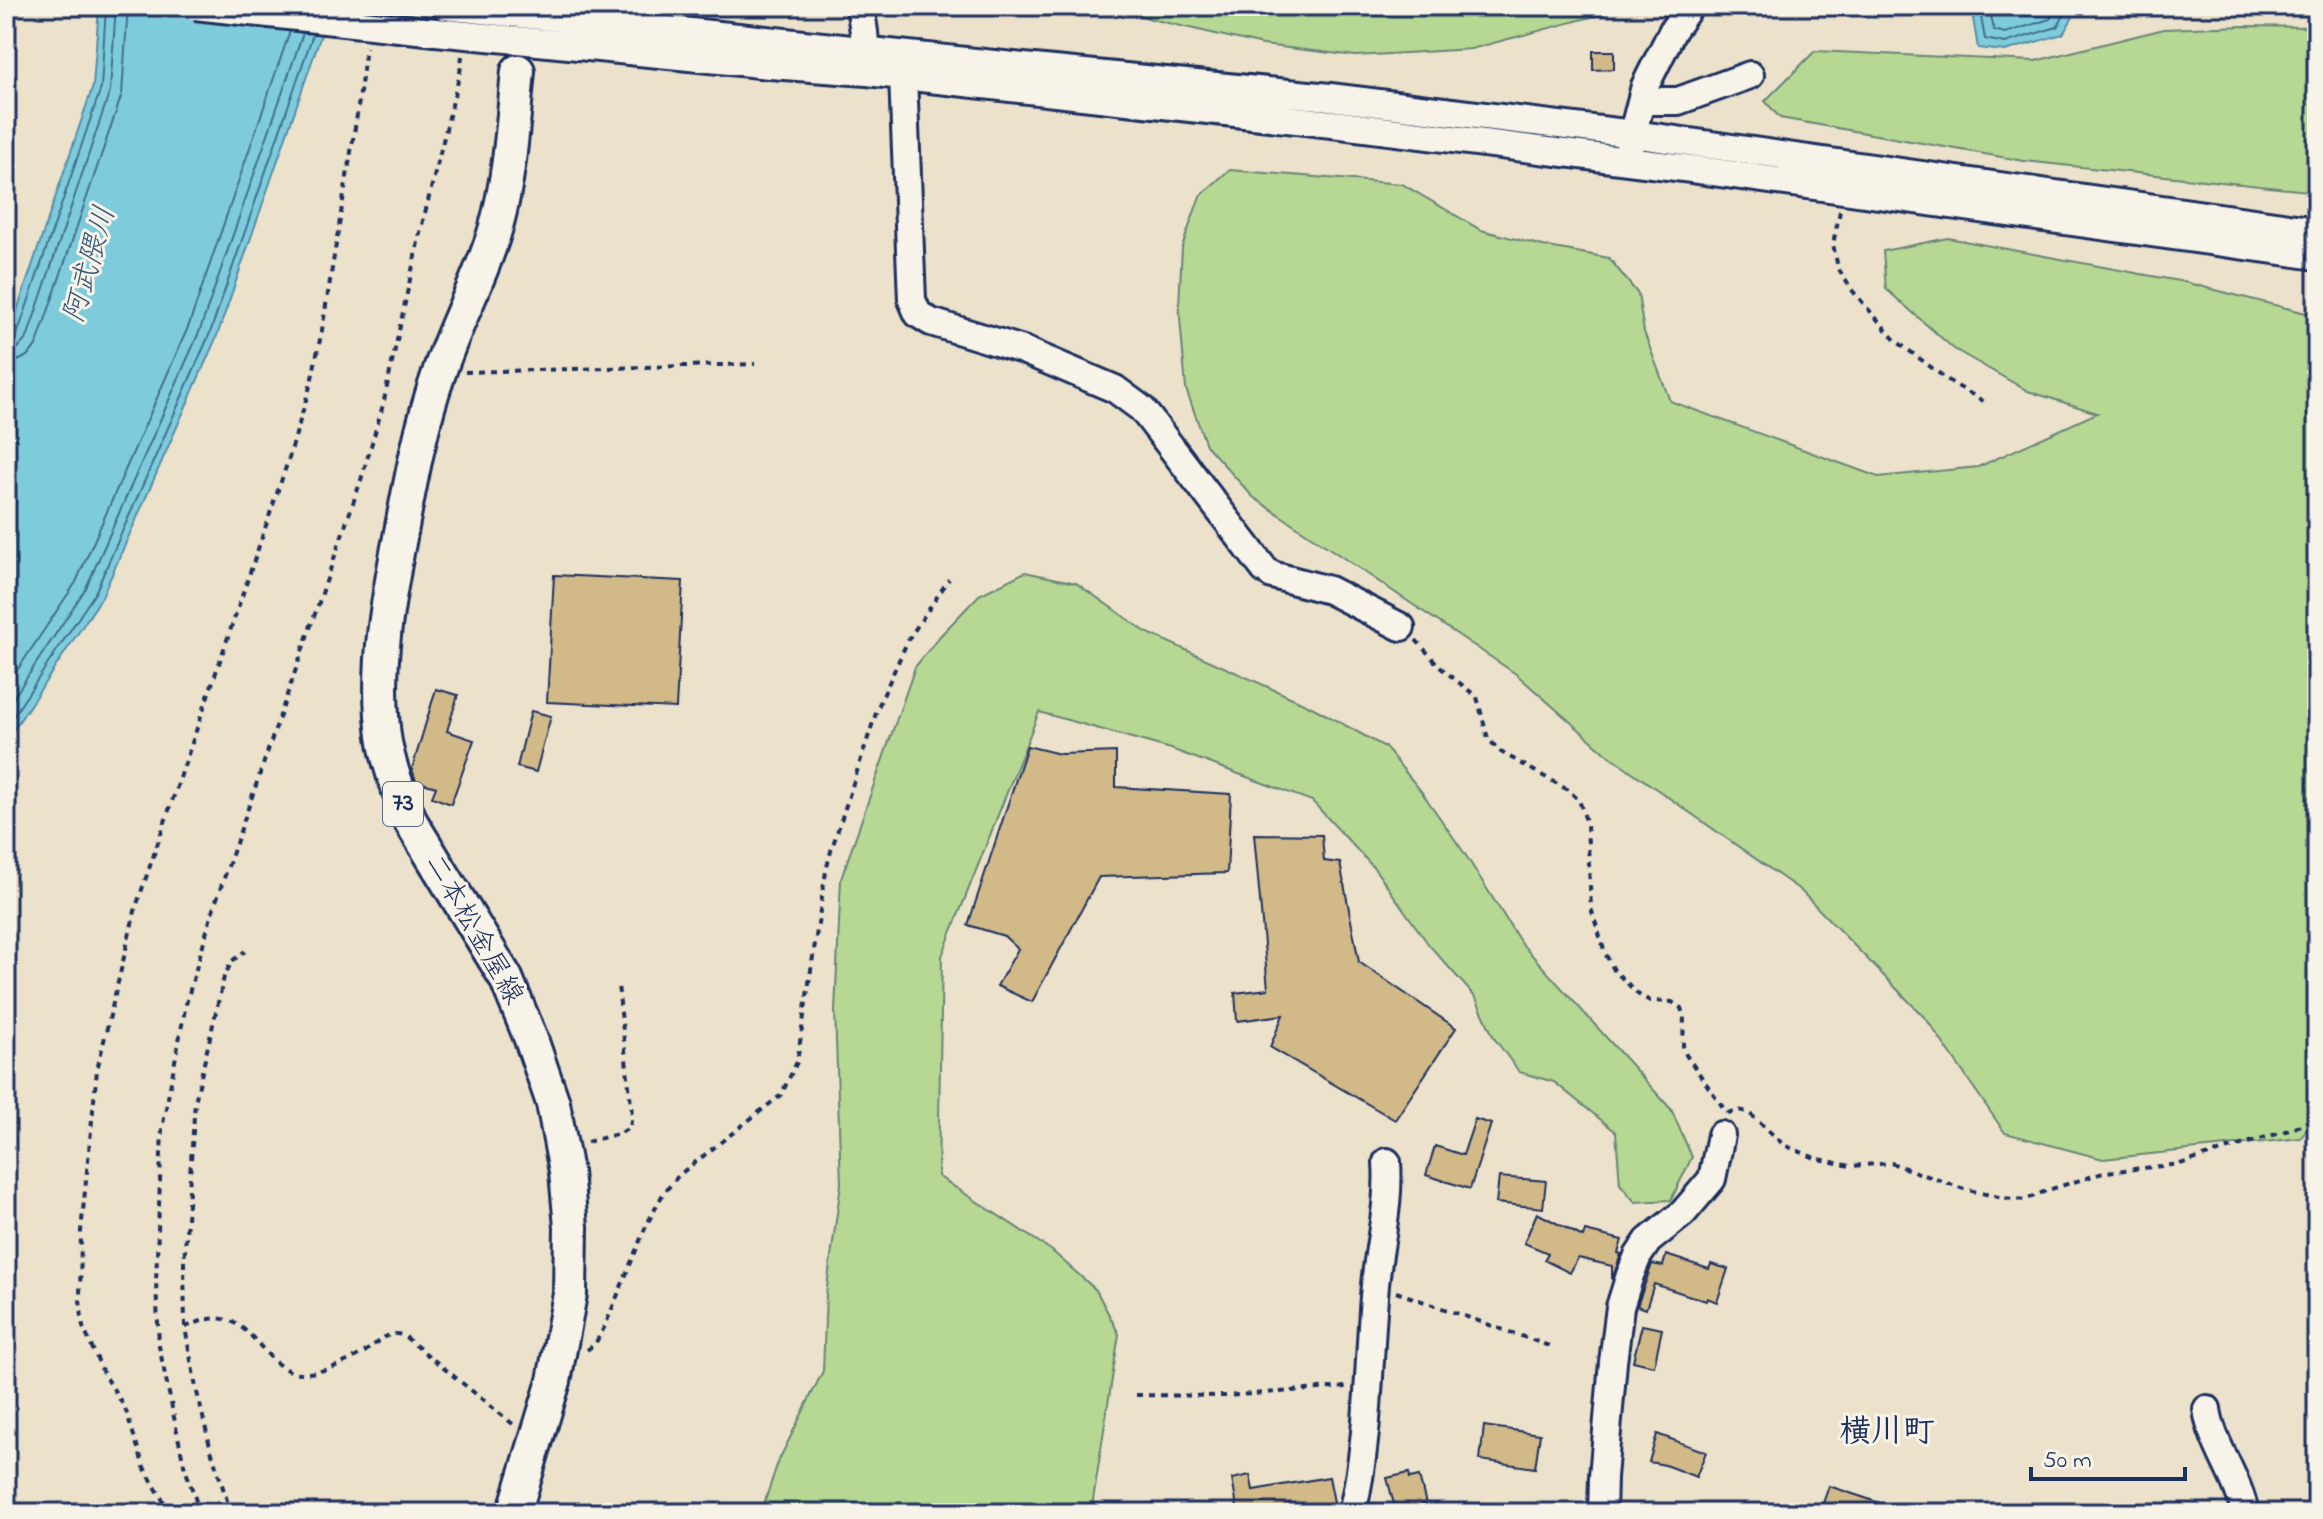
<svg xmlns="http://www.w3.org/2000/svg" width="2323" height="1519" viewBox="0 0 2323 1519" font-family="'Indie Flower','Klee One',sans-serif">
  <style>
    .green { fill: #b6d892; stroke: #688478; stroke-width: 2 }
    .water { fill: #7eccdb; stroke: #568da9; stroke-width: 2 }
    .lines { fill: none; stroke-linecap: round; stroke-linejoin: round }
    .shore { stroke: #436e90; stroke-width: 2 }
    .building { fill: #d1b988; stroke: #1b2f5e; stroke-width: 2 }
    .minor-casing { stroke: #1b2f5e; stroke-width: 32 }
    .major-casing { stroke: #1b2f5e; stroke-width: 38 }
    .path { stroke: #1b2f5e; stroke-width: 4; stroke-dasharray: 6 6; stroke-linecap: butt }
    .minor { stroke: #f7f3e8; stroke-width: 26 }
    .major { stroke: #f7f3e8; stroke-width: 32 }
    .minor-bridge-casing { stroke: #1b2f5e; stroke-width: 32; stroke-linecap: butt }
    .minor-bridge { stroke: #f7f3e8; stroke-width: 26 }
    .labels { text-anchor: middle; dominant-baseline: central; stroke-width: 6; stroke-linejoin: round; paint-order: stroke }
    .shield { fill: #f7f3e8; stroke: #5d6a87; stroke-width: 2 }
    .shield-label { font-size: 26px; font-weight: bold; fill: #1b2f5e }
    .street-label { font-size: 28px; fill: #1b2f5e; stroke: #f7f3e8 }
    .water-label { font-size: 30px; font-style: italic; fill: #34567d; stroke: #f7f3e8 }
    .quarter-label { font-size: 32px; font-weight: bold; fill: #1b2f5e; stroke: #f7f3e8 }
  </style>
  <rect width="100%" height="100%" fill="#ece2cb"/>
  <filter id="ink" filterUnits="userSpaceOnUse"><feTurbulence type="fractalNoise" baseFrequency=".0125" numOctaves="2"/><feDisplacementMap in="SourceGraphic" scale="16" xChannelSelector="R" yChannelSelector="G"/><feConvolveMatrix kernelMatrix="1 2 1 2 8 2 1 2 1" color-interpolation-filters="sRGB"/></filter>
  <g filter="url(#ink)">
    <path class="green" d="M1113,6H1605L1606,13L1471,49L1356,56L1263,45L1151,19Z
      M2245,26L2317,27V192L2024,161L1780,118L1765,101L1815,51L2035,61L2164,29Z
      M1229,170L1402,184L1481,230L1543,246L1609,258L1638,294L1644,332L1670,401L1878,477L1978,467L2097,413L2028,391L1954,349L1886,289L1883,251L1948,238L2184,282L2310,314L2317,322V882L2309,903L2317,934V1112L2301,1138L2103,1159L2005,1133L1927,1020L1800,890L1608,755L1516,674L1253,497L1206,445L1186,389L1179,306L1182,247L1200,196Z
      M1025,572L1076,583L1146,632L1310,706L1385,747L1421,791L1465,854L1521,943L1671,1109L1692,1157L1671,1200L1635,1202L1620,1184L1616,1132L1554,1082L1519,1072L1494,1038L1476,998L1429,945L1374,868L1312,801L1171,749L1039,712L942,956L938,1176L1051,1250L1096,1290L1119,1334L1091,1513H761L778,1462L823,1371L826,1294L841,1184L835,1011L841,879L915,667L940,636L979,595Z"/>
    <path class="water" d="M99,6H331L217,336L102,597L6,741V343L93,86Z
      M1971,6H2075L2073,17L2063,34L2005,51L1978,48Z"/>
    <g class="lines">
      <path class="shore" d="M1979,6L1985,39L2005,43L2057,27L2065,14L2067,6
        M1989,6L1994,30L2005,33L2050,19L2057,6
        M6,341L13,340L17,335L101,88L106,6
        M6,351L18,348L27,338L110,91L116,6
        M6,363C22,362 32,355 38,341L122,94L128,6
        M6,687L76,582L189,325L290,31
        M6,709L86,588L200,330L303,33
        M6,727L95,593L210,333L313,34"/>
    </g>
    <path class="building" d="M1593,51H1614V69L1593,70Z
      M554,575L683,581L676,708L547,702Z
      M436,689L458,695L447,731L474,740L451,804L432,797L436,787L416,781L412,769Z
      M531,711L551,716L536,772L517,767Z
      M1027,746L1060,754L1116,752V787L1231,794L1227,873L1099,877L1032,1002L997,986L1018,949L1004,936L968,925Z
      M1254,834L1322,835L1324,861L1340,863L1359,962L1456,1028L1395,1120L1270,1047L1283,1015L1237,1021L1235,993L1268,989Z
      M1475,1119L1491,1124L1470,1189L1426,1175L1435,1146L1463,1155Z
      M1499,1177L1546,1181L1543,1208L1496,1203Z
      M1537,1213L1583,1237L1585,1231L1622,1240L1618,1253L1621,1254L1612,1280V1266L1578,1258L1570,1273L1544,1260L1548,1253L1524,1243Z
      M1666,1255L1709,1269L1711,1264L1728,1269L1717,1302L1707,1298L1706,1301L1654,1284L1646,1309L1637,1306L1652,1264L1663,1266Z
      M1642,1325L1662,1329L1654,1366L1633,1361Z
      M1484,1426L1540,1434L1535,1468L1480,1460Z
      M1657,1434L1706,1452L1696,1477L1665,1465L1649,1462Z
      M1409,1473L1410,1478L1419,1476L1426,1504L1396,1512L1387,1478Z
      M1250,1475L1253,1490L1329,1477L1335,1507L1300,1513H1238L1232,1479Z
      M1829,1486L1901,1510L1900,1513H1833L1821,1509Z"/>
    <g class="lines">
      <defs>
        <path id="minor" d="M445,6L994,64L1330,97L1633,134L2317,231
          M860,6L864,32L867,66
          M436,32L770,65L867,72L1341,125L1692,169L2317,256
          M903,76L912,300L918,314L931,322L1023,350L1115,389L1142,409L1265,570L1272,575L1329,590L1401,627
          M1642,101H1678L1750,75
          M1629,148L1645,86L1673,30L1690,6
          M2207,1409C2212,1446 2238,1476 2245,1513
          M1352,1513C1370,1438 1368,1361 1375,1285C1379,1244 1390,1204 1387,1162
          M1602,1513L1603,1477L1613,1362L1620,1307L1630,1275L1638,1256L1648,1241L1683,1213L1712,1179L1721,1135"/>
        <path id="major" d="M514,1513L554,1381L570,1294L571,1227L566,1172L553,1103L531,1039L506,978L411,822C400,794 388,765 384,736C375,666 388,599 401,532C411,479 421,424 439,373C455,323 482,277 496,227C510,176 513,123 518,71"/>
      </defs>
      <use href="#minor" class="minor-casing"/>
      <use href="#major" class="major-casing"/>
      <path class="path" d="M1840,211L1833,244L1838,268L1851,289L1895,340L1952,383L1985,402
        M465,372L755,364
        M1416,640L1441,668L1477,697L1488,739L1501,752L1568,790L1579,800L1587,824L1591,908L1605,953L1614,970L1639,995L1650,1001L1672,1002L1681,1008L1684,1017L1683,1046L1686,1055L1727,1113
        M1728,1113L1738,1110L1748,1112L1784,1145L1815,1158L1850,1166L1891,1163L1964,1189L2003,1198L2025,1200L2048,1190L2106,1172L2180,1164L2292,1129L2317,1117
        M587,1142L621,1133L630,1127L632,1114L618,985
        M1396,1292L1552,1347
        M185,1327C193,1325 201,1320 209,1319C253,1311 264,1373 301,1373C321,1374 343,1364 361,1354C376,1346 384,1330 403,1335L514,1425
        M587,1350L595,1344L605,1326L646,1226L663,1194L679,1175L781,1095L797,1062L826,871L831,851L878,707L908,640L949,579
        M1136,1395L1225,1396L1346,1387
        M170,1513L144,1467L125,1408L103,1372L83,1327L80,1300L81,1231L97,1070L136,907L289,458L311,383L322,330L357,115L366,47
        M200,1513L184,1465L159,1346L156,1281L162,1129L186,1004L212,913L361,480L383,405L420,233L460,73L462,56
        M231,1513L211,1450L196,1388L185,1327L184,1263L195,1102L224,977L232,961L245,951"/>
      <use href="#minor" class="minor"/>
      <use href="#major" class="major"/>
      <defs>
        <path id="minor-bridge" d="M195,6L436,32"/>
      </defs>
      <use href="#minor-bridge" class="minor-bridge-casing"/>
      <use href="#minor-bridge" class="minor-bridge"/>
    </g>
  </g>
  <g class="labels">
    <rect class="shield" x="383" y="782" width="40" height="44" rx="6"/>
    <g class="shield-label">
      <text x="403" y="804">73</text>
    </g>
    <g class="street-label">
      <text transform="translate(473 930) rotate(60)">二本松金屋線</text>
    </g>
    <g class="water-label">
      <text transform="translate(91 265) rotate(-74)">阿武隈川</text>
    </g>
    <g class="quarter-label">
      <text x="1887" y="1433">横川町</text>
    </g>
  </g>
  <rect width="2323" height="1519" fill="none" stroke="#f7f3e8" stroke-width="32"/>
  <rect x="16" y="16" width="2291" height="1487" fill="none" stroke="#1b2f5e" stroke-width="3" filter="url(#ink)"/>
  <path d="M2031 1467v12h154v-12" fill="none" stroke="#1b2f5e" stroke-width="4"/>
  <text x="2043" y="1467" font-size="24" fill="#1b2f5e" stroke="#f7f3e8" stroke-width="6" paint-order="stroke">50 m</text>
</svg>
